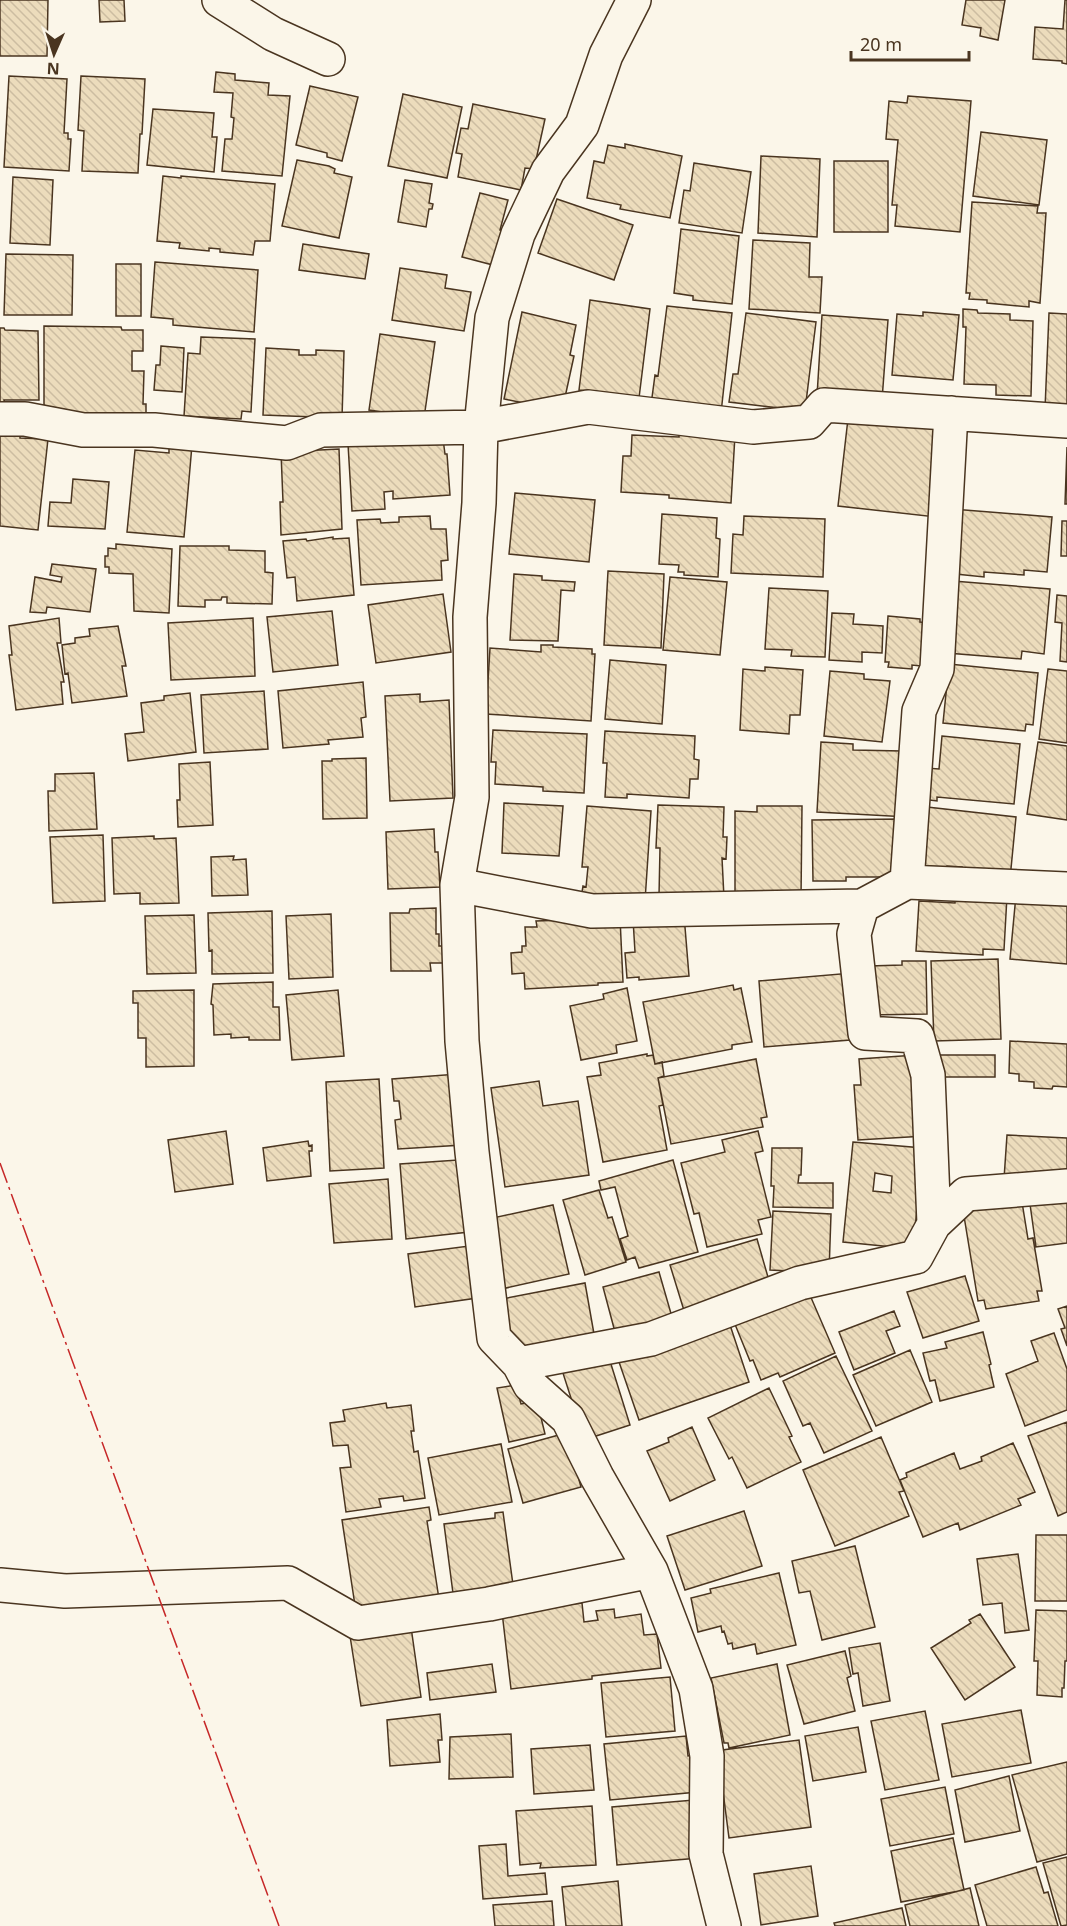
<svg xmlns="http://www.w3.org/2000/svg" width="1067" height="1926" viewBox="0 0 1067 1926" font-family="'Noto Sans',sans-serif">
  <style>
    .building { fill: url(#building-back-hatch); stroke: #4a3520; stroke-width: 1.5; fill-rule: evenodd }
    .lines { fill: none; stroke-linecap: round; stroke-linejoin: round }
    .minor-casing { stroke: #4a3520; stroke-width: 36 }
    .minor { stroke: #fbf6e9; stroke-width: 33 }
    .power { stroke: #c62828; stroke-width: 1.5; stroke-dasharray: 21 4.5 3 4.5; stroke-linecap: butt }
  </style>
  <defs>
    <pattern id="building-back-hatch" width="6" height="6" patternUnits="userSpaceOnUse" patternTransform="scale(1.5)"><rect width="6" height="6" fill="#ecdcbc"/><path d="M-1 5l2 2M0 0l6 6M5-1l2 2" fill="none" stroke="#ccbda1"/></pattern>
  </defs>
  <rect width="100%" height="100%" fill="#fbf6e9"/>
  <path class="building" d="M0,0H48L47,56H0Z
    M99,0H124L125,21L100,22Z
    M966,0H1005L998,40L980,36L981,28L962,25Z
    M1065,0H1067V64L1062,63V61L1033,59L1035,27L1063,29Z
    M216,72L235,74V80L269,83L268,95L290,96L282,176L222,171L225,139H232L234,118L231,117L233,93L214,92Z
    M9,76L67,79L64,133H68V139H71L69,171L4,167Z
    M81,76L145,79L142,134H140L138,173L82,171L84,131L78,130Z
    M310,86L358,97L342,161L327,157V153L296,145Z
    M403,94L462,107L447,178L388,166Z
    M908,96L971,101L960,232L895,226L897,205H892L898,140L886,139L889,101L907,103Z
    M473,104L545,119L534,169L525,168L521,190L458,177L462,154L456,153L461,128L468,129Z
    M153,109L214,113L212,137H217L214,172L147,165Z
    M981,132L1047,140L1039,205L973,196Z
    M625,144L682,156L670,218L620,209L621,205L587,198L594,161L604,163L608,145L625,148Z
    M761,156L820,159L817,237L758,233Z
    M297,160L329,166L335,169L334,173L352,177L339,238L282,226Z
    M834,161H888V232H834Z
    M694,163L751,172L742,233L679,223L684,190L690,191Z
    M163,176L181,178V176L275,184L270,241H255L253,255L220,252V249L209,248V251L179,248L180,243L157,241Z
    M13,177L53,180L50,245L10,243Z
    M405,180L432,184L429,203L433,204L432,209H429L426,227L398,222Z
    M480,193L508,200L500,230L509,232L493,265L462,257Z
    M557,199L633,225L614,280L538,253Z
    M972,202L1038,206L1037,213H1046L1040,303L1029,301V307L987,303V300L969,299L970,293H966Z
    M681,229L739,236L732,304L693,300V296L674,293Z
    M753,240L810,243L809,277H822L820,313L749,309Z
    M303,244L369,254L365,279L299,270Z
    M6,254L73,255L72,315H4Z
    M155,262L258,270L254,332L173,325V319L151,317Z
    M116,264H141V316H116Z
    M400,268L447,275L445,288L471,292L464,331L392,320Z
    M590,300L650,309L639,398L579,390Z
    M667,306L732,313L721,413L651,405L655,375L658,376Z
    M963,309L977,310L978,313L1010,314V320L1033,321L1031,396L996,395V385L964,384L966,327H963Z
    M522,312L576,325L570,355L574,356L562,411L504,399Z
    M923,312L959,315L953,380L892,375L897,314L923,316Z
    M746,313L816,322L805,410L778,413L779,408L729,402L733,374H738Z
    M1049,313L1067,314V410L1045,409Z
    M822,315L888,320L882,400L817,396Z
    M44,326L121,327L122,330H143V351H132V371H144L143,404H146V418L44,417Z
    M0,328H4L5,330L38,331L39,400H4L5,405H0Z
    M380,334L435,342L424,418L369,410Z
    M201,337L255,339L251,412L242,411L241,419L184,416L188,353L200,354Z
    M161,346L184,348L182,392L154,390L156,365H160Z
    M266,348L299,350V355H316V350L344,351L342,418L263,415Z
    M849,410L943,421L936,517L838,506Z
    M0,423L20,434V438L48,439L38,530L0,526Z
    M679,432L735,435L731,503L669,498V495L621,492L623,456H631L632,435L679,437Z
    M443,439L445,454H447L450,495L393,499V491L384,492L385,509L352,511L348,444Z
    M169,443L192,445L184,537L127,532L135,450L169,453Z
    M1067,447V504H1065Z
    M339,449L342,529L281,535L280,502H283L281,452Z
    M73,479L109,482L105,529L48,526L50,502L71,503Z
    M515,493L595,500L589,562L509,554Z
    M952,509L1052,517L1047,572L1024,570V575L984,572V577L946,573Z
    M662,514L717,518L716,538L720,539L718,577L684,575V572H678L679,565L659,564Z
    M430,516L431,529H446L448,560L441,561L442,580L361,585L357,520L380,519L381,523L399,522V517Z
    M744,516L825,519L823,577L731,573L733,534L743,535Z
    M1062,521H1067V556H1061Z
    M333,537V539L349,538L354,595L297,601L295,577L287,578L283,541L306,539L307,541Z
    M116,544L172,549L169,613L134,611L133,574L109,573V567H105V556H108V548L116,549Z
    M180,546H229V550L265,551V572L273,573L272,604L227,603V597H222L221,600H205V607L178,606Z
    M52,564L96,569L90,612L47,607L46,613L30,612L35,577L61,582L62,577L50,575Z
    M608,571L664,574L661,648L604,645Z
    M514,574L542,576V580L575,582L574,591L561,590L558,641L510,640Z
    M670,577L727,582L720,655L663,650Z
    M953,581L1050,589L1044,654L1022,651L1021,659L947,653Z
    M769,588L828,591L825,657L791,656L792,650L765,649Z
    M443,594L451,652L376,663L368,605Z
    M1057,595L1067,596V662L1060,661L1062,623L1055,622Z
    M332,611L338,665L273,672L267,617Z
    M832,613L854,614L853,624L883,626L882,653L862,652V662L829,660Z
    M888,616L920,619V622L933,623L930,667L912,665V669L888,667L889,662H885Z
    M59,618L61,643H57L64,682H61L63,704L16,710L9,655H12L9,626Z
    M253,618L255,676L171,680L168,623Z
    M118,626L126,666H122L127,696L72,703L68,673L65,674L62,645L75,643V638L90,636L89,629Z
    M541,645H553V647L592,649V654H595L591,721L486,714L490,648L541,652Z
    M610,660L666,665L662,724L605,719Z
    M949,664L1038,673L1033,725L1026,724L1025,731L943,723Z
    M765,667L803,670L800,715H790L789,734L740,730L743,669L765,671Z
    M1048,669L1067,671V743L1039,739Z
    M830,671L864,674V679L890,681L882,742L824,736Z
    M363,682L366,717L361,718L363,737L328,740L329,744L283,748L278,691Z
    M264,691L268,749L204,753L201,695Z
    M190,693L196,752L128,761L125,734L144,732L141,703L164,700V696Z
    M420,694V702L449,700L453,798L390,801L385,696Z
    M493,730L587,734L584,793L543,791V787L495,784L496,762H491Z
    M605,731L695,736L694,759L699,760L698,779H690L689,798L627,794V798L605,797L607,763H603Z
    M942,736L1020,744L1014,804L937,797V801L922,799L926,768L939,769Z
    M821,742L853,744V750L902,751L908,817L817,812Z
    M1038,742L1067,746V820L1027,814Z
    M366,758L367,818L323,819L322,761H332V759Z
    M210,762L213,825L178,827L177,800H180L179,764Z
    M94,773L97,829L49,831L48,791H55V774Z
    M504,803L563,806L559,856L502,853Z
    M658,805L724,807L723,837H727L726,859L722,858L724,898L659,896L660,848H656Z
    M587,806L651,811L645,901L581,898L583,886L586,887L588,867H582Z
    M757,806H802L801,899L735,898V811L757,812Z
    M918,806L1016,817L1010,879L961,875L962,867L947,866L946,873L911,870Z
    M901,819L902,877H846V881H813L812,820Z
    M434,829L435,852H438L440,887L388,889L386,832Z
    M103,835L105,901L53,903L50,837Z
    M154,836V839L176,838L179,903L140,904V893L114,894L112,838Z
    M234,856L233,860L246,859L248,895L212,896L211,857Z
    M956,893L1007,896L1004,950L983,949V955L916,951L919,901L955,903Z
    M1016,895L1067,899V964L1010,959Z
    M436,908V934H439V946H448L449,963H430L431,971H391L390,913H409L410,909Z
    M272,911L273,973L212,974V950L209,951L208,913Z
    M331,914L333,977L289,979L286,916Z
    M194,915L196,973L147,974L145,916Z
    M684,915L689,976L639,980V977L627,978L625,953L635,952L633,919Z
    M620,918L623,982L598,983V985L525,989L524,973L512,974L511,953L522,952V946H526L525,927H537L536,921Z
    M998,959L1001,1039L934,1041L931,961Z
    M902,961H926L927,1014L869,1015V966L902,965Z
    M852,973L847,1007L850,1040L764,1047L759,981Z
    M273,982V1007H279L280,1040H249V1037L231,1038V1034L214,1035L213,1005L211,1004L213,984Z
    M733,985L734,990L741,988L752,1042L732,1045V1049L655,1064L643,1002Z
    M627,988L637,1041L616,1045L617,1053L581,1060L570,1006L604,999L603,994Z
    M194,990V1066L146,1067V1038H138V1003H133V991Z
    M338,990L344,1056L292,1060L286,995Z
    M1010,1041L1067,1044V1087L1053,1086L1052,1089L1034,1088V1082L1019,1081V1074L1009,1073Z
    M647,1054V1056L653,1055L655,1064L662,1062L664,1076L658,1078L663,1105L659,1106L667,1150L603,1162L587,1077L601,1075L599,1063Z
    M916,1055L925,1136L858,1140L854,1085H861L859,1059Z
    M933,1055H995V1077H933Z
    M756,1059L767,1117L761,1118L763,1127L671,1144L658,1078Z
    M458,1074L463,1145L398,1149L395,1120L401,1119L399,1101H394L392,1079Z
    M379,1079L384,1168L330,1171L326,1082Z
    M539,1081L543,1106L578,1101L589,1175L505,1187L491,1088Z
    M226,1131L233,1184L175,1192L168,1140Z
    M758,1131L763,1151L755,1153L771,1217L758,1220L762,1234L707,1247L699,1213L694,1214L681,1163L725,1152L722,1140Z
    M1007,1135L1067,1138V1182L1004,1179Z
    M308,1141L309,1146L312,1145V1151H309L311,1176L267,1181L263,1148Z
    M853,1142L923,1148L913,1249L843,1242ZM875,1173L892,1176L891,1193L873,1191Z
    M772,1148H802L801,1175H799L798,1183H833V1208L773,1207L774,1186H771Z
    M458,1160L469,1232L406,1239L400,1164Z
    M673,1160L698,1252L639,1268L635,1257L627,1260L620,1239L628,1236L615,1187L601,1190L599,1181Z
    M388,1179L392,1239L334,1243L329,1184Z
    M599,1190L608,1218L612,1217L626,1262L585,1275L563,1200Z
    M1067,1192V1243L1036,1247L1029,1197Z
    M1021,1196L1028,1239L1033,1238L1042,1291H1037L1039,1301L986,1309L984,1300L978,1301L962,1204Z
    M553,1205L569,1274L497,1290L488,1219Z
    M773,1211L831,1214L829,1273L770,1270Z
    M757,1239L772,1291L686,1317L670,1265Z
    M469,1246L477,1298L415,1307L408,1254Z
    M659,1272L672,1317L615,1332L603,1287Z
    M965,1276L979,1321L923,1338L907,1292Z
    M585,1283L594,1334L512,1350L502,1299Z
    M806,1286L835,1353L780,1377L778,1373L761,1380L753,1360L750,1361L732,1317Z
    M1067,1306V1346L1061,1329L1065,1328L1058,1309Z
    M894,1311L900,1326L886,1331L895,1353L854,1370L839,1332Z
    M729,1322L749,1382L639,1420L618,1359Z
    M983,1332L991,1364L989,1365L994,1387L940,1401L935,1380L930,1381L923,1353L947,1348L945,1342Z
    M1054,1333L1067,1369V1410L1025,1426L1006,1374L1038,1361L1031,1341Z
    M910,1350L932,1402L876,1426L853,1375Z
    M836,1356L872,1431L824,1453L810,1423L803,1426L783,1381Z
    M610,1361L630,1425L593,1437L587,1420L579,1423L561,1367Z
    M516,1385L521,1404L537,1401L545,1434L509,1442L497,1388Z
    M769,1388L792,1436L789,1437L801,1462L747,1488L732,1457L729,1459L708,1418Z
    M386,1403L387,1408L411,1405L414,1431H411L414,1452L418,1451L425,1498L404,1501L403,1496L379,1499L381,1507L346,1512L340,1468L351,1467L348,1445L333,1446L330,1423L345,1421L343,1410Z
    M1067,1422V1512L1058,1516L1028,1436Z
    M692,1427L715,1480L670,1501L647,1451L669,1442L668,1438Z
    M566,1433L581,1487L523,1503L508,1449Z
    M881,1437L904,1491L899,1492L909,1516L835,1546L803,1470Z
    M1013,1443L1035,1492L1018,1499L1021,1505L960,1530L958,1523L923,1537L900,1480L907,1477L906,1473L954,1453L960,1469L982,1461L981,1457Z
    M501,1444L512,1502L439,1515L428,1458Z
    M429,1507L431,1520L427,1521L439,1599L356,1612L342,1520Z
    M744,1511L762,1566L685,1590L667,1536Z
    M503,1512L514,1592L454,1601L444,1524L495,1518V1513Z
    M1036,1535H1067V1601H1035Z
    M855,1546L875,1627L822,1640L810,1591L799,1593L792,1561Z
    M1018,1554L1029,1630L1005,1633L1002,1603L983,1605L977,1559Z
    M779,1573L796,1645L757,1654L755,1644L733,1649L732,1643L728,1644L724,1631L722,1632L721,1626L698,1632L691,1598L711,1593L710,1589Z
    M582,1603L584,1622L598,1620L596,1611L614,1609L615,1618L641,1614L644,1635L657,1634L661,1668L592,1676V1679L511,1689L502,1612Z
    M1036,1610L1067,1611V1661H1065L1064,1688H1062V1697L1037,1695L1038,1661H1034Z
    M980,1614L1015,1667L965,1700L931,1648L971,1623L969,1620Z
    M411,1627L421,1697L361,1706L350,1636Z
    M880,1643L890,1701L863,1706L858,1673L853,1674L849,1648Z
    M845,1651L851,1676L847,1678L855,1711L804,1724L787,1665Z
    M492,1664L496,1692L430,1700L427,1673Z
    M777,1664L790,1735L729,1748L728,1743H724L711,1678Z
    M670,1677L675,1731L606,1737L601,1683Z
    M1021,1710L1031,1763L952,1777L942,1724Z
    M925,1711L939,1780L885,1790L871,1721Z
    M440,1714L442,1740H438L440,1762L390,1766L387,1720Z
    M858,1727L866,1772L813,1781L805,1736Z
    M511,1734L513,1777L449,1779L450,1737Z
    M686,1736L688,1756L694,1755L698,1792L610,1800L604,1744Z
    M799,1740L811,1827L729,1838L721,1776L715,1751Z
    M590,1745L594,1790L534,1794L531,1749Z
    M1067,1762V1854L1037,1862L1012,1775Z
    M1009,1776L1020,1831L965,1842L955,1790Z
    M945,1787L954,1834L890,1846L881,1799Z
    M694,1800L699,1858L617,1865L612,1807Z
    M592,1806L596,1865L540,1868L541,1863L520,1865L516,1811Z
    M953,1838L964,1890L901,1902L891,1851Z
    M506,1844L508,1876L545,1873L547,1894L483,1899L479,1846Z
    M1067,1857V1925L1061,1926L1043,1863Z
    M811,1866L818,1916L761,1925L754,1874Z
    M1036,1867L1044,1893L1048,1892L1058,1926H987L975,1885Z
    M618,1881L622,1926H566L562,1887Z
    M970,1888L979,1926H910L905,1905Z
    M552,1901L554,1926H495L493,1905Z
    M902,1908L906,1926H835L834,1923Z"/>
  <g class="lines">
    <defs>
      <path id="minor" d="M219,0L273,34L328,59
        M634,0L606,55L582,125L548,171L518,234L492,318L481,427L479,503L470,617L472,797L457,885L462,1041L472,1152L494,1338L519,1364L530,1385L568,1419L597,1477L651,1571L696,1689L707,1756L706,1854L724,1926
        M0,419H25L83,430H154L287,443L321,430L481,427L588,407L753,427L809,422L824,405L1067,421
        M907,882L919,711L937,669L951,413
        M457,885L592,911L862,906L907,882L1067,889
        M862,906L854,934L865,1033L917,1036L928,1075L934,1224
        M519,1364L651,1339L800,1283L916,1257L934,1224L966,1194L1067,1186
        M0,1585L65,1591L288,1583L358,1623L489,1604L651,1571"/>
    </defs>
    <use href="#minor" class="minor-casing"/>
    <use href="#minor" class="minor"/>
    <path class="power" d="M0,1163L279,1926"/>
  </g>
  <g transform="translate(54 54) rotate(183)" stroke="#fbf6e9" stroke-width="4.5" paint-order="stroke">
  <path d="M0-4.5L10 22L0 15L-10 22Z" fill="#4a3520"/>
  <text y="-9" font-size="16" font-weight="bold" text-anchor="middle" fill="#4a3520">N</text>
  </g>
  <path d="M851 51v9h118v-9" fill="none" stroke="#4a3520" stroke-width="3"/>
  <text x="860" y="51" font-size="18" fill="#4a3520" stroke="#fbf6e9" stroke-width="4.5" paint-order="stroke">20 m</text>
</svg>
